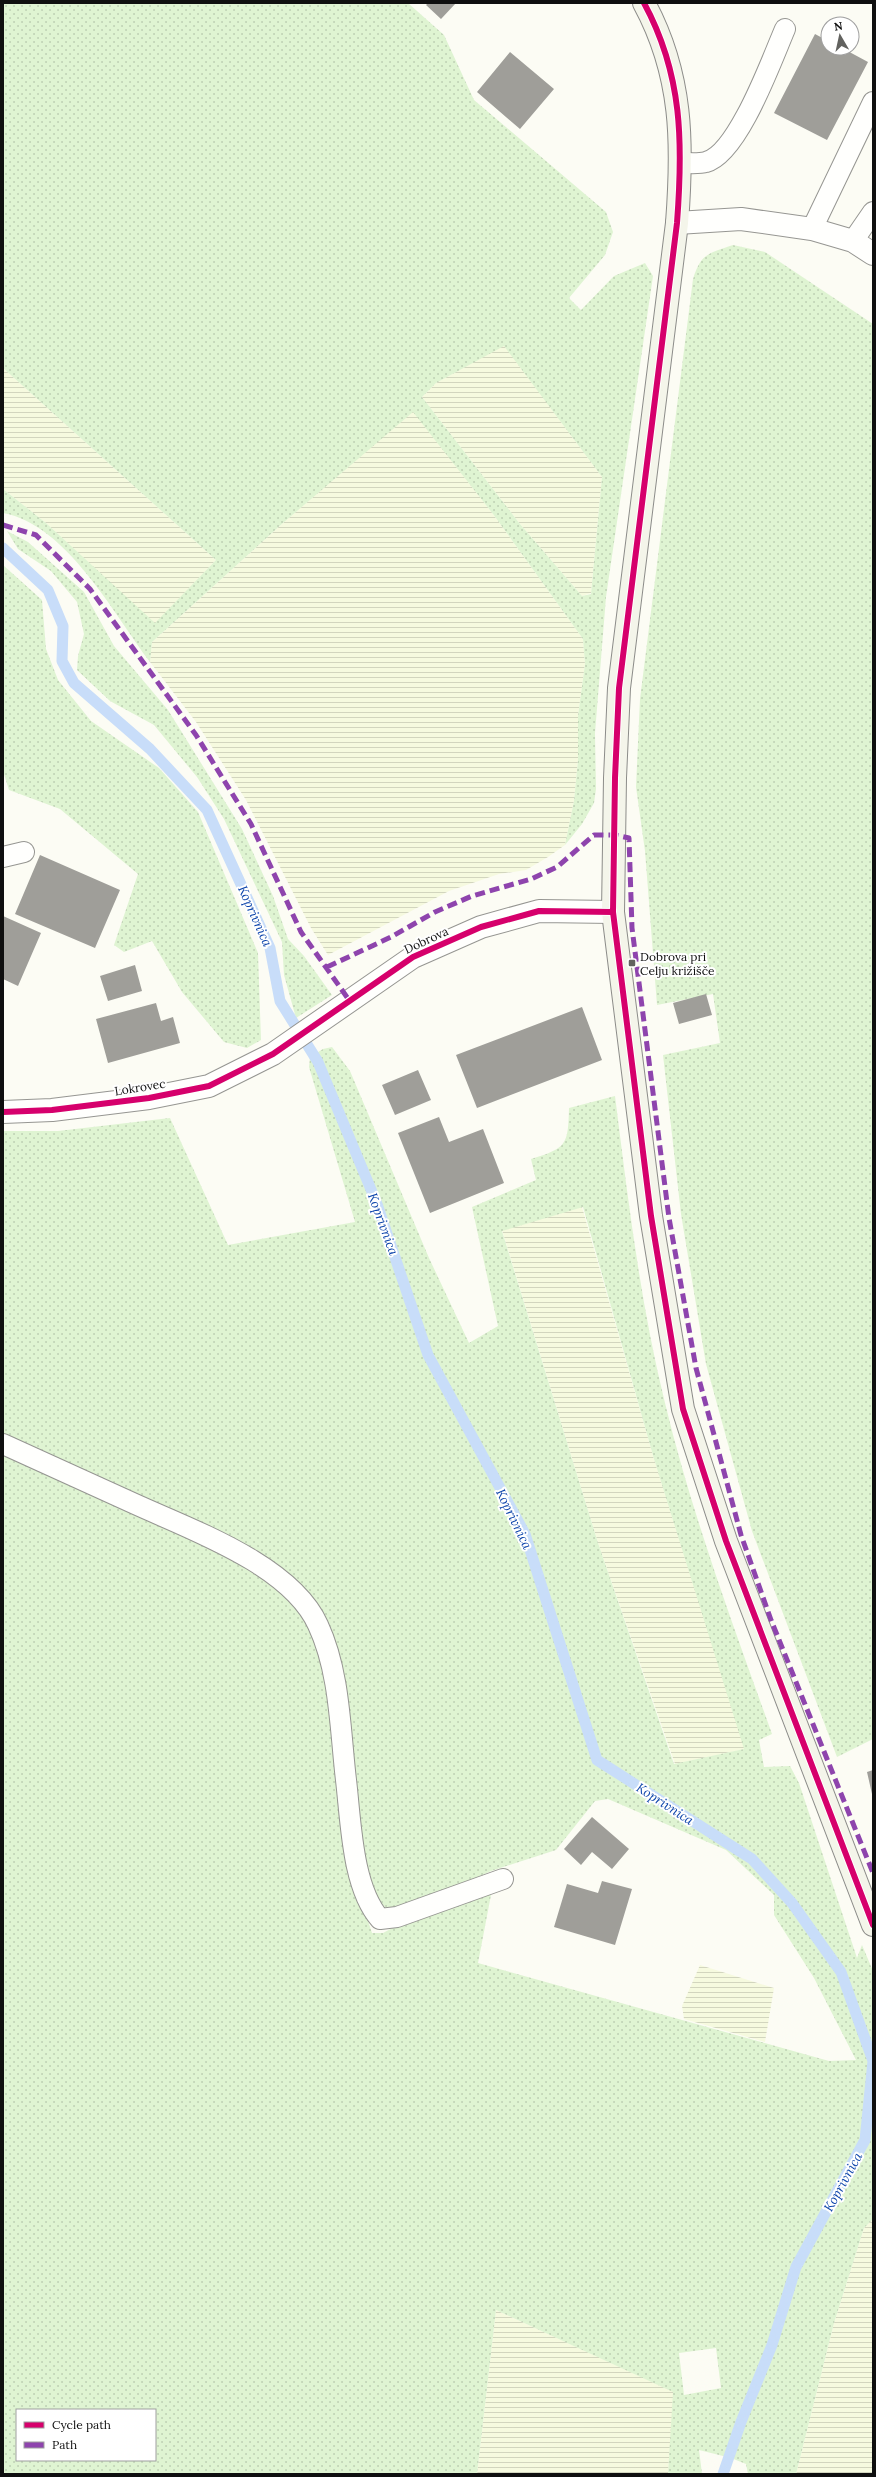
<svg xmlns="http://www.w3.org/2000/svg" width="876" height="2477" viewBox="0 0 876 2477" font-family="Lora,serif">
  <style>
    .farmland { fill: url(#farmland-rules) }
    .grass { fill: url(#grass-dots); fill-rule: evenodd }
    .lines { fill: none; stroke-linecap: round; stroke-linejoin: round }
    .stream { stroke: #c8ddf9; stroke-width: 11 }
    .building { fill: #9f9e99 }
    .lane-casing { stroke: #969692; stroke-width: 22 }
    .street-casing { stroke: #969692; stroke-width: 24 }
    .secondary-casing { stroke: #8c8c89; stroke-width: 24 }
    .lane { stroke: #fffffd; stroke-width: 20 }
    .street { stroke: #fffffd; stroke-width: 22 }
    .secondary { stroke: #f4f5ea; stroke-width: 22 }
    .quiet { stroke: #8e44ad; stroke-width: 5; stroke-dasharray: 10 5; stroke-linecap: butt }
    .cycleway-casing { stroke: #fff; stroke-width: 8 }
    .cycleway { stroke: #d6006c; stroke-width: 6 }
    .poi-dot { fill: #62625f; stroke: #fff; stroke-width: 1.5 }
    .labels { text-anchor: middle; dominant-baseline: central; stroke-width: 4; stroke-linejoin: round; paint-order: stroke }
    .street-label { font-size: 12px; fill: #0f0f0f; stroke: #fff }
    .poi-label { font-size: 12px; fill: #0f0f0f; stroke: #fff; text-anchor: start }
    .water-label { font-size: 13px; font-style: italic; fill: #0e45ab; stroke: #fff }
  </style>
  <defs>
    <pattern id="farmland-rules" width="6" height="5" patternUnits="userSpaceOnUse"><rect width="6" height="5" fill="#f6fadf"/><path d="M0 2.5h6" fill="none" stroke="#d2d5be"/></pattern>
    <pattern id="grass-dots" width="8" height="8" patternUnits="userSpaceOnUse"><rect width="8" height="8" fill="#dff4d2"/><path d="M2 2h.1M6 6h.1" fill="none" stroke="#bed0b3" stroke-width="1.8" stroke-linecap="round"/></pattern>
  </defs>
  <rect width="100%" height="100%" fill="#fcfcf4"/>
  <path class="farmland" d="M504,345L602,477L591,593L582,596L520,524L422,397L436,383Z
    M3,368L216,560L155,624L46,523L3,489Z
    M413,411L493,514L583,639L585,664L578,716V760L574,801L565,845L548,857L526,870L499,874L449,891L328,955L311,928L246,800L196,722L150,662L152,642L283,523Z
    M582,1207L654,1459L745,1749L675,1764L598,1543L502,1230Z
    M700,1965L774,1988L765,2042L684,2019L682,2006Z
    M873,2219V2474H796L834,2323L864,2228Z
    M496,2310L674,2392L668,2474H477Z"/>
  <path class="grass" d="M3,3H408L444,35L474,100L606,212L613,232L605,255L569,298L581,310L614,276L645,263L653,276L606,597L595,733L596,789L594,803L582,824L565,845L574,801L578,760V716L585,664L583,639L493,514L413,412L283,523L152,642L150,662C113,613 67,525 3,513V489L46,523L155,623L216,560L3,368ZM504,346L602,477L591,594L582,596L520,524L422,397L436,383Z
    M733,245L765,252L873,324V1739L837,1757L752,1531L706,1364L681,1214L663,1055L720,1043L713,994L657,1005L645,851L636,787L640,699L693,279C701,253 708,254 733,245Z
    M7,531L28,542L84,592L114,646L168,710L242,829L273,896L288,939L304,956L332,995L296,1018L284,975L282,942L224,819L197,777L154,725L110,701L77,670L78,656L84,634L77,602L51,571L18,549Z
    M3,565L42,600L46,649L58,680L91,721L159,768L198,812L258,953L261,1040L247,1048L224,1042L182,992L152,941L124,952L114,945L138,874L60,809L9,790L3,771Z
    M332,1047L350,1071L429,1258L469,1343L498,1326L472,1207L536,1180L531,1159C567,1148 568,1145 569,1108L615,1096C628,1199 640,1302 665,1403C692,1515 733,1625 772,1734L759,1740L764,1767L790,1766L799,1783L857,1958L862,1945L873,1971V2219L864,2228L834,2323L796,2474H748L746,2464L731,2458L699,2450L702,2474H668L673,2392L496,2310L477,2474H3V1451L171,1529L238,1564L273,1583L300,1608L324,1664L355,1881L372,1933H383L396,1926L480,1892L491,1895L478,1963L829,2061L856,2060L814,1978L774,1915V1895L726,1850L608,1799L595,1801L556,1850L491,1871L421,1903L399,1908H386L379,1901L368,1878L313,1601L3,1435V1131H58L170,1118L228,1245L355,1222L309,1067L310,1057L323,1049ZM583,1207L654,1459L744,1749L674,1764L598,1543L502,1231ZM716,2348L721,2388L684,2395L679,2353ZM17,2410H155V2460H17Z"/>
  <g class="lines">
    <path class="stream" d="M3,548L48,590L63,626L62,661L74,683L150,749L207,810L270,948L280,1001L318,1062L377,1204L428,1355L525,1534L597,1760L752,1859L792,1903L841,1972L873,2061L865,2140L796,2267L772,2345L741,2422L723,2474"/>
  </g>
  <path class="building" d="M428,3H456L441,19L426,5Z
    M815,34L828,41V48H842L868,62L827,140L774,113Z
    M510,52L554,89L520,129L477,92Z
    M40,855L120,890L95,948L15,914Z
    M3,916L41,933L18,986L3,979Z
    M135,965L142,991L108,1001L100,976Z
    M706,994L712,1015L679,1024L673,1003Z
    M156,1003L161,1021L173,1017L180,1043L108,1063L96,1019Z
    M582,1007L602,1060L477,1108L456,1055Z
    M418,1070L431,1100L395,1115L382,1085Z
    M439,1117L449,1142L483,1129L504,1183L430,1213L398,1133Z
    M873,1770V1794H872L867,1772Z
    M592,1817L629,1849L612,1869L592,1852L581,1865L564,1849Z
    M602,1881L632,1889L615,1945L554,1927L567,1884L598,1893Z"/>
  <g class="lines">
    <defs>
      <path id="lane" d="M682,163C689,163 699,164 706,162C738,154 772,59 785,29
        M812,229L873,102
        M853,241L873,212
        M3,857L24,852
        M3,1444C47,1464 91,1484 135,1504C192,1530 291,1565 318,1625C340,1672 340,1729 346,1780C351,1822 352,1887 380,1919L397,1917L503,1879"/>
      <path id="street" d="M677,223L741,219L812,229L853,241L873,254
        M3,1112L52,1110L149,1098L209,1086L273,1054L413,957L481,927L539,911L613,912"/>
      <path id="secondary" d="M644,3C683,75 683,144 677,223L619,688L615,778L613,912L651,1216L683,1409L726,1541L873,1925"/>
    </defs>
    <use href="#lane" class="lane-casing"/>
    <use href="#street" class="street-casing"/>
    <use href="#secondary" class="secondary-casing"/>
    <use href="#lane" class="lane"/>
    <use href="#street" class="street"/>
    <use href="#secondary" class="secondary"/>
    <path class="quiet" d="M3,525L36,535L90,589L196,735L251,824L301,932L349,1000
      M327,967L391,937L435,912L472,896L531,879L557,867L594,835H615L629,838L632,928L669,1218L696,1368L741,1535L771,1620L873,1873"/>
    <defs>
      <path id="cycleway" d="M644,3C683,75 683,144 677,223L619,688L615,778L613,912L651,1216L683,1409L726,1541L873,1925
        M3,1112L52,1110L149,1098L209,1086L273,1054L413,957L481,927L539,911L613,912"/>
    </defs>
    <use href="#cycleway" class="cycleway-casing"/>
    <use href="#cycleway" class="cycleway"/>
  </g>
  <rect class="poi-dot" x="628" y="959" width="8" height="8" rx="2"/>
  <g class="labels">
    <g class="street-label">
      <text transform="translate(426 940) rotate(-25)">Dobrova</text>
      <text transform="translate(140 1087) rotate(-9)">Lokrovec</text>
    </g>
    <g class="poi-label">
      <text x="640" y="956">Dobrova pri<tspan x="640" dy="14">Celju križišče</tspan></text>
    </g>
    <g class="water-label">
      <text transform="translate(255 916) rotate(66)">Koprivnica</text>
      <text transform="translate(383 1224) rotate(70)">Koprivnica</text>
      <text transform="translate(514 1519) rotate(64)">Koprivnica</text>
      <text transform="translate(665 1804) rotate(33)">Koprivnica</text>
      <text transform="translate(843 2182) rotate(-61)">Koprivnica</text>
    </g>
  </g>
  <rect width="876" height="2477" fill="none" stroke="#0f0f0f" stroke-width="8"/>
  <rect x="16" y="2409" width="140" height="52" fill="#ffffff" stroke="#9f9f9f"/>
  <rect x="24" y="2422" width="20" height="6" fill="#d6006c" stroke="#9f9f9f"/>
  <text x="52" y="2429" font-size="12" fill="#0f0f0f">Cycle path</text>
  <rect x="24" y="2442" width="20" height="6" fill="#8e44ad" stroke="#9f9f9f"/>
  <text x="52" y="2449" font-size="12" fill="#0f0f0f">Path</text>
  <g transform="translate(840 36) rotate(351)"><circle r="19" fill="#ffffff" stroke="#9f9f9f"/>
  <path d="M0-3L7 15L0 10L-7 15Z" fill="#62625f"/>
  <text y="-6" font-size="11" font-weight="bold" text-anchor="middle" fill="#0f0f0f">N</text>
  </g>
</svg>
